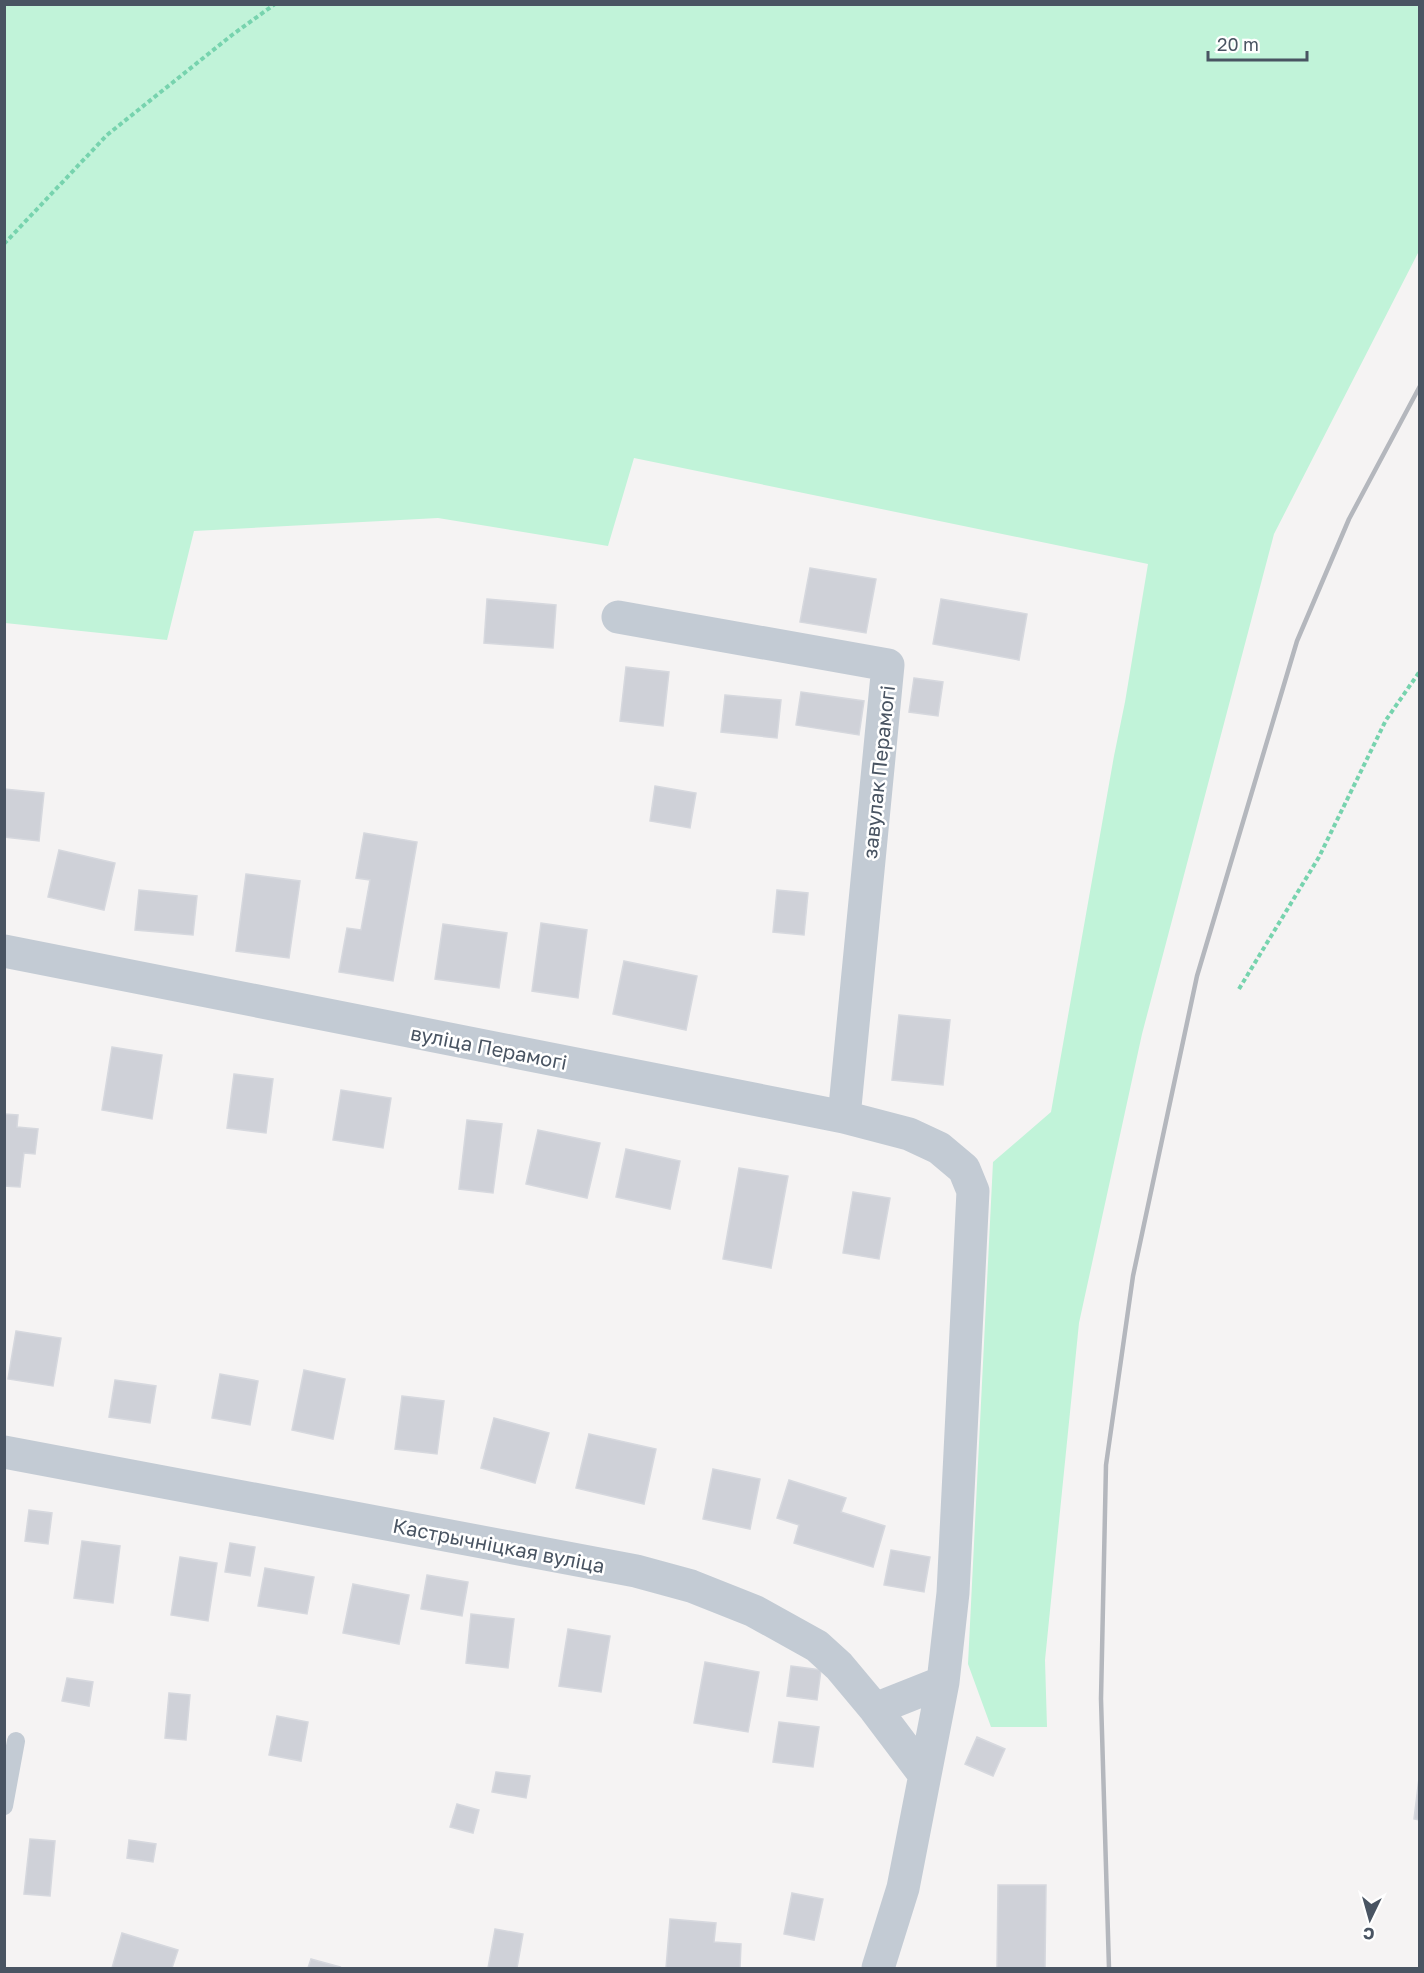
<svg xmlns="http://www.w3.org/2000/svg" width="1424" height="1973" viewBox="0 0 1424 1973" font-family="'Golos Text',sans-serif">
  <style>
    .green { fill: #c1f3d9 }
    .building { fill: #cfd1d8; stroke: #d6d8de; stroke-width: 1.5 }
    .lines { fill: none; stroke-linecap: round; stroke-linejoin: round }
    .path { stroke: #77d3ae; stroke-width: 4; stroke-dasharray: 4.5 3; stroke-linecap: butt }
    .service { stroke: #c3cbd4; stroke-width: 18 }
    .minor { stroke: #c3cbd4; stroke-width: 33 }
    .rail { stroke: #b4b7bd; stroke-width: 4.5 }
    .labels { text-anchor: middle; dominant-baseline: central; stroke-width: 5; stroke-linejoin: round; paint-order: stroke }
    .street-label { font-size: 20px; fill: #495462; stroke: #fff }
  </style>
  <rect width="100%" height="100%" fill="#f5f3f3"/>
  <path class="green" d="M5,4L1419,5V251L1274,534L1142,1034L1079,1323L1045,1660L1047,1727H991L968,1664L993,1162L1051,1112L1114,756L1125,702L1148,564L634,458L608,546L438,518L194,531L167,640L5,623Z"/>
  <path class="building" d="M810,568L876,579L866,633L800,622Z
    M487,599L556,605L553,648L484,643Z
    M941,599L1027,614L1019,660L933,644Z
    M626,667L669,672L663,726L620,721Z
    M914,678L943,682L938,716L909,712Z
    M801,692L864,701L859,735L796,725Z
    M725,695L781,700L777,738L721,732Z
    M655,786L696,793L690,828L650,821Z
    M4,789L44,793L39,841L4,837Z
    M364,833L417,842L393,981L339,972L347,928L361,930L370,880L356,878Z
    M59,850L115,863L104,910L48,897Z
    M246,874L300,881L289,958L236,951Z
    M139,890L197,896L193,935L135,930Z
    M777,890L808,893L804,935L773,932Z
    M541,923L587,930L578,998L532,991Z
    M443,924L507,933L499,988L435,979Z
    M624,961L697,976L686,1030L613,1014Z
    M899,1015L950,1020L943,1085L892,1080Z
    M112,1047L162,1055L152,1119L102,1110Z
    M234,1074L273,1079L266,1133L227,1128Z
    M341,1090L391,1098L383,1148L333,1140Z
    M4,1114L18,1115L17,1127L38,1129L35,1154L24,1153L20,1187L4,1186Z
    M467,1120L502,1124L493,1193L459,1189Z
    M538,1130L600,1143L587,1198L526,1184Z
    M626,1149L680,1161L670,1209L616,1197Z
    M739,1168L788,1176L771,1268L723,1259Z
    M853,1192L890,1198L879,1259L843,1253Z
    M16,1331L61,1338L53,1386L8,1379Z
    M304,1370L345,1379L333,1439L292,1430Z
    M220,1374L258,1381L250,1425L212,1418Z
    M115,1380L156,1386L150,1423L109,1417Z
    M402,1396L444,1401L437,1454L395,1449Z
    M494,1418L549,1433L535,1483L481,1468Z
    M589,1434L656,1449L644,1504L576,1488Z
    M713,1469L760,1479L750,1529L703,1519Z
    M789,1480L846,1498L841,1512L885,1526L873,1567L794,1543L799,1525L777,1518Z
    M29,1510L52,1513L48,1544L25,1541Z
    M82,1541L120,1546L113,1603L74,1598Z
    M230,1543L255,1547L250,1576L225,1572Z
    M891,1550L930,1557L924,1592L884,1585Z
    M180,1557L217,1563L208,1621L171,1615Z
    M265,1568L314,1577L307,1614L258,1606Z
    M427,1575L468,1582L462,1616L421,1609Z
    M353,1584L409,1595L399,1644L343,1633Z
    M471,1614L514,1619L508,1668L466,1663Z
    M568,1629L610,1636L601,1692L559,1686Z
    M705,1662L759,1672L748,1732L694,1723Z
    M791,1666L821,1670L817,1700L787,1696Z
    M67,1678L93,1682L89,1706L62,1701Z
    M169,1693L190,1695L186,1740L165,1738Z
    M277,1716L308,1722L301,1761L269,1755Z
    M779,1722L819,1727L813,1767L773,1762Z
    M977,1737L1005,1749L993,1776L965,1764Z
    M1420,1770V1820L1414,1819Z
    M496,1772L530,1776L526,1798L492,1792Z
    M457,1804L479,1810L473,1833L450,1827Z
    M30,1839L55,1841L50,1896L24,1894Z
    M129,1840L156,1844L153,1862L127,1858Z
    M998,1885H1046L1045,1968H997Z
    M792,1893L823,1899L814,1940L784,1934Z
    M670,1919L716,1923L714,1942L741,1944L740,1968H666Z
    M495,1929L523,1934L517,1968H488Z
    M122,1933L178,1950L172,1968H112Z
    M311,1959L340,1967L339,1968H308Z"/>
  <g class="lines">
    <path class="path" d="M4,244L107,135L232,35L275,4
      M1239,989L1319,857L1386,720L1420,671"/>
    <path class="service" d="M4,1806L16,1741"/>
    <path class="minor" d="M618,617L888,665L844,1117
      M4,951L844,1117L909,1134L939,1148L964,1169L973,1191L953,1593L943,1682L903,1888L878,1968
      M4,1452L636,1571L691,1586L754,1611L817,1646L839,1666L875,1709L924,1774
      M875,1709L943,1682"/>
    <path class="rail" d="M1109,1968L1101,1699L1106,1465L1133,1276L1197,976L1297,641L1349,519L1420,386"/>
  </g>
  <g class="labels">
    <g class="street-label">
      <text transform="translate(878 772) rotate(-84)">завулак Перамогі</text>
      <text transform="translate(489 1047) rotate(11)">вуліца Перамогі</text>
      <text transform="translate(499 1545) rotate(11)">Кастрычніцкая вуліца</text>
    </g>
  </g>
  <rect width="1424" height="1973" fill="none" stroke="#495462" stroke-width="12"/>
  <g transform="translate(1370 1919) rotate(185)" stroke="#ffffff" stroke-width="4.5" paint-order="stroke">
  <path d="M0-4.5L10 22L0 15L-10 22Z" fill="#495462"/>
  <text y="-9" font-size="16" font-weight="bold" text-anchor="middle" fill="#495462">С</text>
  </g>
  <path d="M1208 51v9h99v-9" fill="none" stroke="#495462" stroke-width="3"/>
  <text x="1217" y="51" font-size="18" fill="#495462" stroke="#ffffff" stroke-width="4.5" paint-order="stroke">20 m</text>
</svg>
